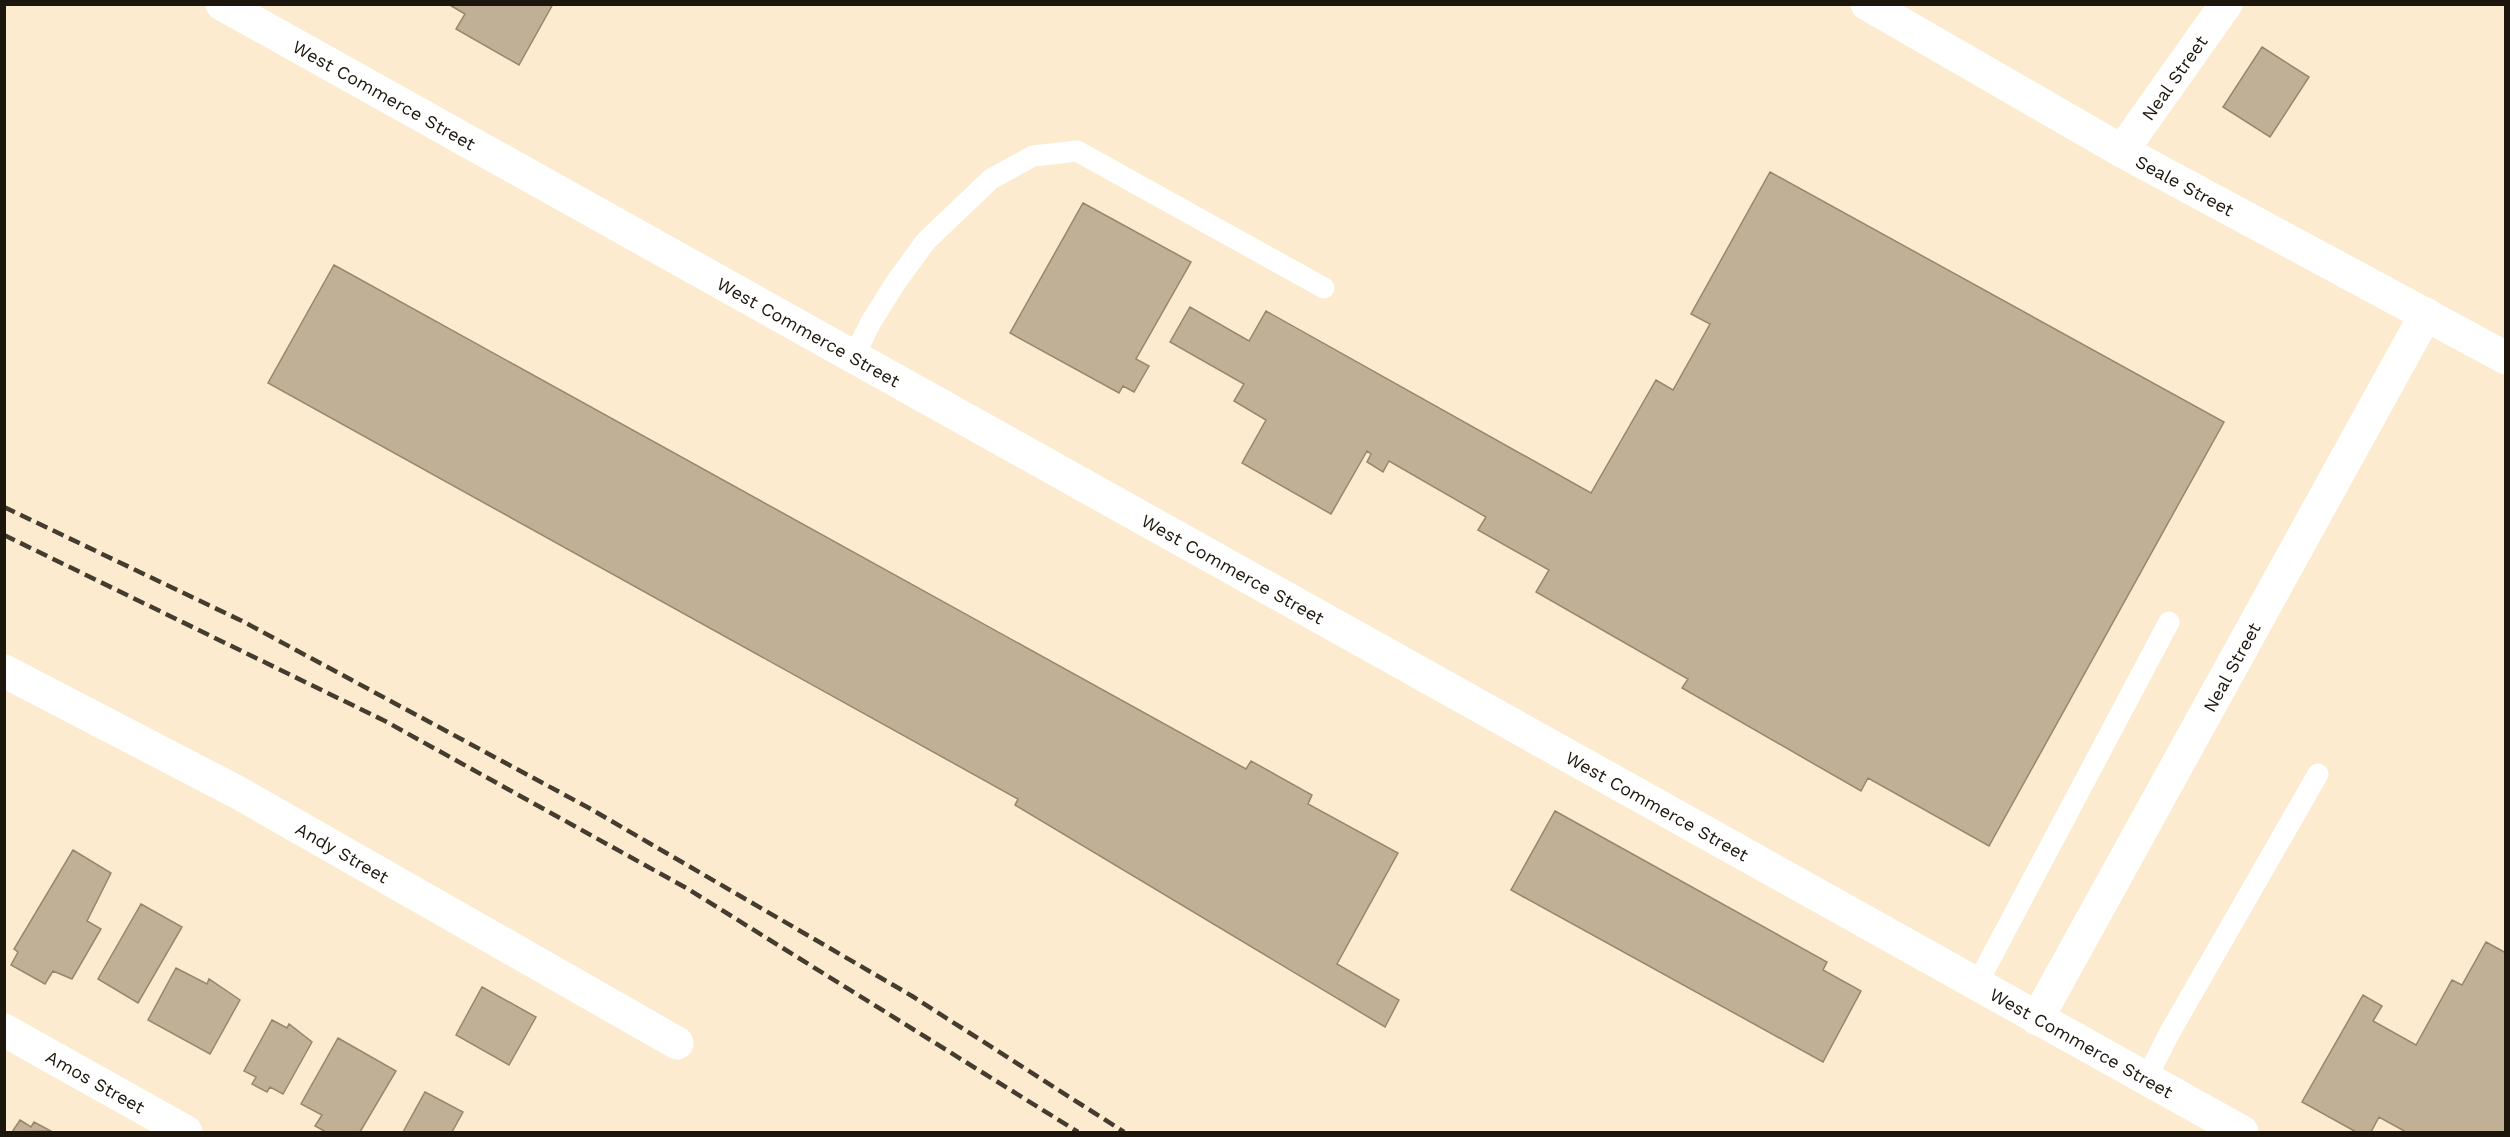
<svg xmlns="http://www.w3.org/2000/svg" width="2510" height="1137" viewBox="0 0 2510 1137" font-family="'Work Sans',sans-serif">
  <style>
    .building { fill: #c0b095; stroke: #96876d; stroke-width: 1.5 }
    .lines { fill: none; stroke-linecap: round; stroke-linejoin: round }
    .service { stroke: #fff; stroke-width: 21 }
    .minor { stroke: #fff; stroke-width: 33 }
    .tertiary { stroke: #fff; stroke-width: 33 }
    .rail { stroke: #443c2f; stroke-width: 4.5; stroke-dasharray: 12 6; stroke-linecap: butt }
    .labels { text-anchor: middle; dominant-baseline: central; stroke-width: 4.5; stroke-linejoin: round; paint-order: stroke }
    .street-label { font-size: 18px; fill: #1c160c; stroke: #fefaf5 }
  </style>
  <rect width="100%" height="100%" fill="#fcebcf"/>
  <path class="building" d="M448,4H553L519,65L456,29L465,14Z
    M2262,47L2309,77L2270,137L2223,107Z
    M1770,172L2224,422L1989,846L1868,778L1861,791L1682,688L1688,679L1536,592L1549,570L1478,530L1486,517L1389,461L1383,472L1367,462L1371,454L1367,451L1331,514L1242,463L1266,420L1234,401L1244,384L1170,342L1190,307L1249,341L1266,311L1591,493L1656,380L1673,390L1710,324L1691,314Z
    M1083,203L1191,262L1136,359L1149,366L1134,392L1123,386L1119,393L1010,333Z
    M334,265L1246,769L1251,761L1312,795L1308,804L1398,853L1337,964L1399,1000L1385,1027L1015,805L1018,799L268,383Z
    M1555,811L1827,962L1823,970L1861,991L1823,1062L1511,890Z
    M73,850L111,873L87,921L101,929L72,979L53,971L45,984L11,965L18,952L14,949Z
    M141,904L182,927L138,1003L98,979Z
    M2486,942L2506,953V1132H2406L2379,1117L2371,1132H2356L2302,1102L2363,995L2382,1006L2373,1021L2416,1045L2452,980L2462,985Z
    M176,968L207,984L209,979L240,1000L210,1054L148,1020Z
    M482,987L536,1017L509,1065L456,1035Z
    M272,1020L287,1028L289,1024L312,1042L283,1094L270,1087L267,1092L252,1084L256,1077L244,1071Z
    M338,1038L396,1071L360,1132H326L315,1126L322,1115L301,1104Z
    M425,1092L463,1112L452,1132H403Z
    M20,1120L31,1127L34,1122L51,1131L12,1132Z"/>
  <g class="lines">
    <path class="service" d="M853,358L871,322L896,282L926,241L991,179L1033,156L1077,151L1324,288
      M1976,986L2169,622
      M2146,1079L2170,1032L2318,774"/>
    <g class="minor">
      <path id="s1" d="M1867,4L2122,151L2506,358"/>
      <path id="s2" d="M2122,151L2226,4"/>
      <path id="s3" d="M4,671L237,792L677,1043"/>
      <path id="s4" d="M2037,1019L2426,314"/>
      <path id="s5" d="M4,1030L186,1132"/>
    </g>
    <path class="tertiary" id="s6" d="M222,4L2242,1132"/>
    <path class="rail" d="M4,507L244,622L589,808L912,996L1124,1132
      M4,535L385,721L688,889L1078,1132"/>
  </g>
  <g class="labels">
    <g class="street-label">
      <text stroke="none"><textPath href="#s2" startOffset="90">Neal Street</textPath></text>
      <text stroke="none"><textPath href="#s6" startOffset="186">West Commerce Street</textPath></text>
      <text stroke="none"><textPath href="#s1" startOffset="366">Seale Street</textPath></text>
      <text stroke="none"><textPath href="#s6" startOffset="672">West Commerce Street</textPath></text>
      <text stroke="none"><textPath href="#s6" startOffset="1158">West Commerce Street</textPath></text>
      <text stroke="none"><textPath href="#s4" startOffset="402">Neal Street</textPath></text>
      <text stroke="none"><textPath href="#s6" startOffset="1644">West Commerce Street</textPath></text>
      <text stroke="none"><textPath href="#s3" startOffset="384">Andy Street</textPath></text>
      <text stroke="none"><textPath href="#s6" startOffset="2130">West Commerce Street</textPath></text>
      <text stroke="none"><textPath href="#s5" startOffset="105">Amos Street</textPath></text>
    </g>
  </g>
  <rect width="2510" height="1137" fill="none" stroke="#1c160c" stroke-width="12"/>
</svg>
